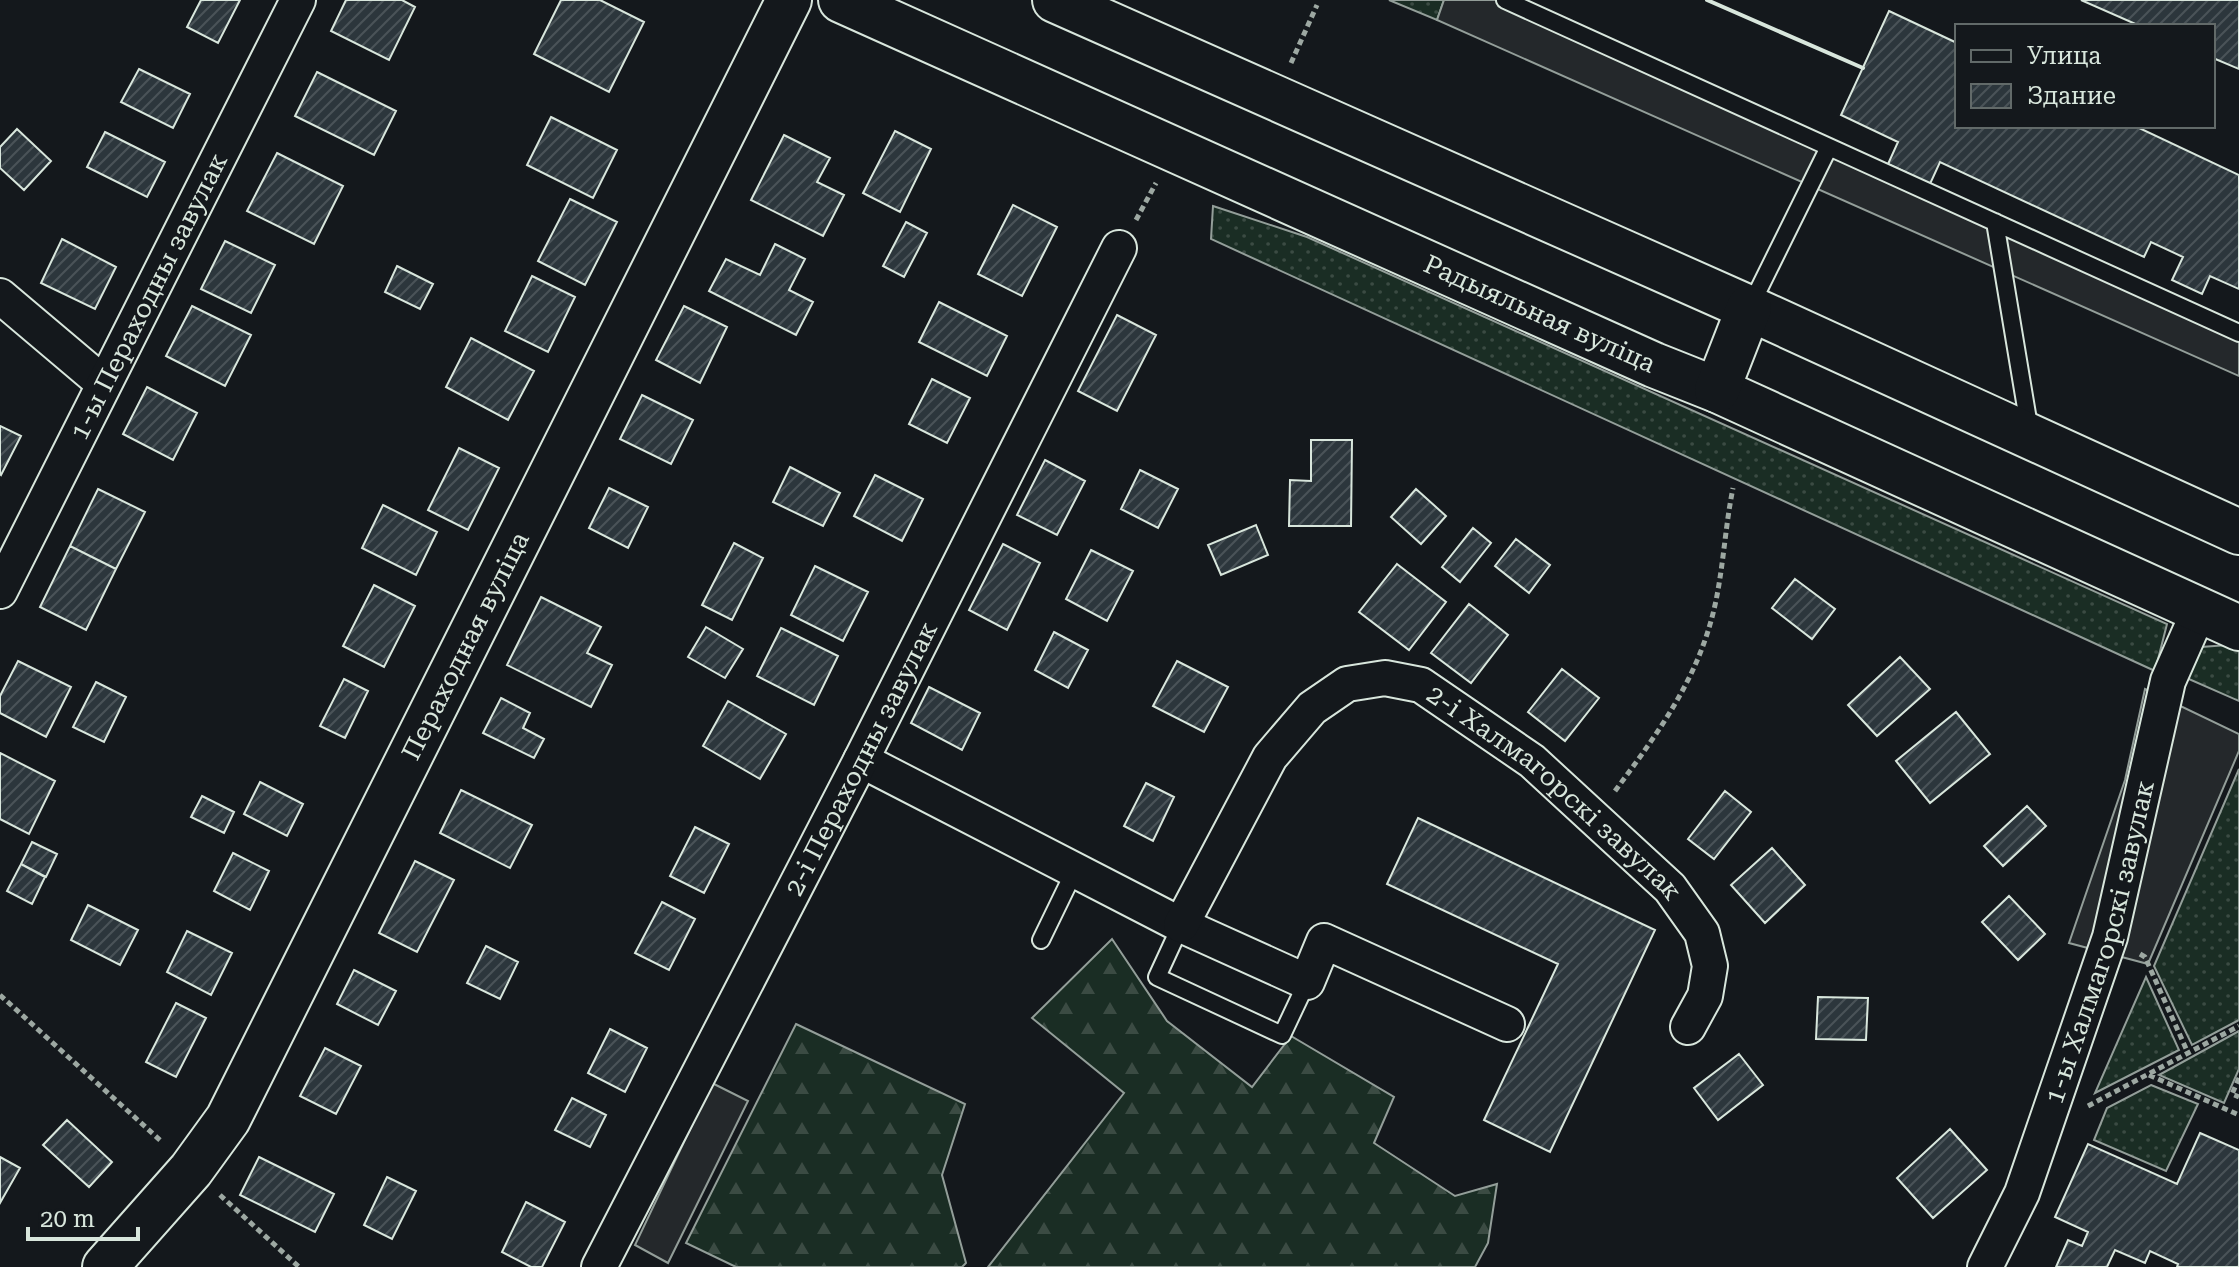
<svg xmlns="http://www.w3.org/2000/svg" width="2239" height="1267" viewBox="0 0 2239 1267" font-family="'Roboto Serif',serif">
  <style>
    .grass { fill: url(#grass-dots); stroke: #939e99; stroke-width: 2 }
    .forest { fill: url(#forest-firs); stroke: #939e99; stroke-width: 2 }
    .parking { fill: #24282b; stroke: #939e99; stroke-width: 2 }
    .building { fill: url(#building-hatch); stroke: #d8e6dc; stroke-width: 2 }
    .lines { fill: none; stroke-linecap: round; stroke-linejoin: round }
    .lane-casing { stroke: #d8e6dc; stroke-width: 20 }
    .street-casing { stroke: #d8e6dc; stroke-width: 38 }
    .secondary-casing { stroke: #d8e6dc; stroke-width: 48 }
    .primary-casing { stroke: #d8e6dc; stroke-width: 48 }
    .path { stroke: #9da8a2; stroke-width: 5; stroke-dasharray: 6 4; stroke-linecap: butt }
    .lane { stroke: #14181c; stroke-width: 16 }
    .street { stroke: #14181c; stroke-width: 34 }
    .secondary { stroke: #14181c; stroke-width: 44 }
    .primary { stroke: #14181c; stroke-width: 44 }
    .wall { stroke: #d8e6dc; stroke-width: 4 }
    .labels { text-anchor: middle; dominant-baseline: central; stroke-width: 6; stroke-linejoin: round; paint-order: stroke }
    .street-label { font-size: 26px; fill: #d8e6dc; stroke: #14181c }
  </style>
  <defs>
    <pattern id="grass-dots" width="8" height="8" patternUnits="userSpaceOnUse" patternTransform="scale(2)"><rect width="8" height="8" fill="#1a2d24"/><path d="M2 2h.1M6 6h.1" fill="none" stroke="#3b4b43" stroke-width="1.8" stroke-linecap="round"/></pattern>
    <pattern id="forest-firs" width="22" height="20" patternUnits="userSpaceOnUse" patternTransform="scale(2)"><rect width="22" height="20" fill="#1a2d24"/><path d="M5 1l3.5 6h-7zM16 11l3.5 6h-7z" fill="#3b4b43"/></pattern>
    <pattern id="building-hatch" width="6" height="6" patternUnits="userSpaceOnUse" patternTransform="scale(2)"><rect width="6" height="6" fill="#2c363c"/><path d="M-1 1l2-2M0 6l6-6M5 7l2-2" fill="none" stroke="#4a5358"/></pattern>
  </defs>
  <rect width="100%" height="100%" fill="#14181c"/>
  <path class="grass" d="M1389,0H1444L1437,20Z
    M1213,206L1307,237L2167,624L2155,671L1211,239Z
    M2228,645L2239,650V701L2182,676L2201,647Z
    M2239,769V1020L2192,1045L2154,966Z
    M2146,977L2179,1050L2095,1093Z
    M2239,1031V1069L2224,1103L2159,1075Z
    M2151,1085L2198,1104L2166,1171L2094,1140L2107,1108Z"/>
  <path class="forest" d="M1112,939L1167,1021L1252,1087L1291,1036L1394,1097L1374,1143L1455,1196L1497,1184L1488,1243L1475,1267H988L1124,1093L1032,1018Z
    M796,1024L965,1104L942,1175L966,1263L962,1267H736L686,1243Z"/>
  <path class="parking" d="M1444,0H1505L2239,333V376L1437,20Z
    M2145,689L2239,734V751L2148,964L2069,943L2125,780Z
    M712,1083L748,1101L668,1263L635,1245Z"/>
  <path class="building" d="M201,0H240L218,43L187,27Z
    M346,0H402L415,7L389,60L331,31Z
    M561,0H600L644,22L609,92L534,54Z
    M2081,0H2239V69L2213,58V26H2140Z
    M1889,11L1957,43V126H2135L2239,175V289L2210,276L2202,294L2172,280L2183,257L2151,242L2144,257L1940,162L1930,184L1888,164L1898,142L1841,115Z
    M139,69L190,94L173,128L121,102Z
    M317,72L396,111L374,155L295,116Z
    M551,117L617,150L593,198L527,165Z
    M17,129L51,161L24,190L0,168V147Z
    M895,131L931,149L900,212L863,193Z
    M105,132L165,162L147,197L87,167Z
    M784,135L830,158L817,182L844,195L823,236L751,200Z
    M277,153L343,186L314,244L247,211Z
    M570,199L617,222L585,285L538,261Z
    M1013,205L1057,227L1022,296L978,274Z
    M906,222L927,233L904,277L883,266Z
    M62,239L116,267L95,309L41,283Z
    M225,241L275,265L251,313L201,289Z
    M775,244L805,259L789,290L813,302L796,335L709,291L726,259L760,275Z
    M397,266L433,284L420,309L385,292Z
    M532,276L575,297L548,352L505,331Z
    M939,302L1007,336L987,376L919,342Z
    M192,306L251,335L225,386L166,356Z
    M684,306L727,327L700,383L656,360Z
    M1117,315L1156,335L1117,411L1078,391Z
    M471,338L534,371L508,420L446,387Z
    M932,379L970,398L947,443L909,424Z
    M147,387L197,413L173,460L123,434Z
    M642,395L693,420L671,464L620,439Z
    M0,426L21,436L1,475L0,474Z
    M1311,440H1352L1351,526H1289L1290,480L1311,481Z
    M459,448L499,468L468,530L428,510Z
    M1045,460L1085,481L1057,535L1017,515Z
    M790,467L840,493L823,526L773,502Z
    M1140,470L1178,489L1158,528L1121,509Z
    M875,475L923,499L902,541L854,516Z
    M609,488L648,507L628,548L589,528Z
    M98,489L145,512L116,569L70,546Z
    M1416,489L1446,516L1421,544L1391,517Z
    M383,505L437,532L416,575L362,548Z
    M1256,525L1268,555L1221,575L1208,545Z
    M1473,528L1491,543L1460,582L1442,567Z
    M1516,539L1550,565L1529,593L1495,566Z
    M734,543L763,558L732,620L702,605Z
    M1003,544L1040,563L1007,630L969,610Z
    M70,546L116,569L86,630L40,607Z
    M1091,550L1133,571L1107,621L1066,599Z
    M1397,564L1446,602L1409,650L1359,612Z
    M815,566L868,592L843,641L791,615Z
    M1795,579L1835,609L1812,639L1772,608Z
    M374,585L415,606L384,667L343,646Z
    M541,597L601,627L587,653L612,665L591,707L507,665Z
    M1469,604L1508,635L1471,683L1431,653Z
    M706,627L743,649L725,678L688,657Z
    M781,628L838,656L814,705L757,676Z
    M1054,632L1088,650L1068,688L1035,670Z
    M1900,657L1930,689L1877,736L1848,705Z
    M18,661L71,687L46,737L0,713V696Z
    M1177,661L1228,687L1204,732L1153,706Z
    M1562,669L1599,698L1565,741L1528,712Z
    M344,679L368,691L345,738L320,726Z
    M96,682L126,697L104,742L73,727Z
    M929,687L980,713L962,750L911,723Z
    M501,698L530,713L523,728L544,739L534,758L483,733Z
    M728,701L786,734L760,779L703,746Z
    M1956,712L1990,754L1930,803L1896,761Z
    M0,753L55,781L29,834L0,819Z
    M260,782L303,804L287,836L244,814Z
    M1146,783L1174,797L1153,841L1124,826Z
    M461,790L532,825L510,868L440,833Z
    M1725,791L1751,812L1714,859L1688,839Z
    M202,796L234,812L224,833L191,817Z
    M2027,806L2046,826L2003,866L1984,846Z
    M1418,818L1655,930L1550,1152L1484,1120L1558,964L1387,884Z
    M695,827L729,844L704,893L670,876Z
    M32,842L57,854L46,877L21,864Z
    M1772,848L1805,885L1765,923L1731,885Z
    M233,853L269,871L250,910L214,891Z
    M415,861L454,880L417,952L379,933Z
    M21,864L45,877L32,904L7,891Z
    M2009,896L2045,934L2018,960L1982,922Z
    M662,902L695,919L669,970L635,953Z
    M88,905L138,930L120,965L71,940Z
    M187,931L232,953L211,995L167,972Z
    M486,946L518,962L500,999L467,983Z
    M354,970L396,991L378,1025L337,1004Z
    M1818,997L1868,998L1866,1040L1816,1039Z
    M176,1003L206,1018L176,1077L146,1062Z
    M610,1029L647,1048L625,1092L588,1073Z
    M325,1048L361,1066L336,1114L300,1096Z
    M1739,1054L1763,1085L1718,1120L1694,1088Z
    M572,1098L606,1115L590,1147L555,1130Z
    M67,1120L112,1162L89,1187L43,1145Z
    M1950,1129L1987,1170L1933,1218L1897,1178Z
    M2200,1133L2239,1150V1267H2177L2178,1264L2150,1251L2145,1263L2115,1250L2107,1267H2056L2068,1240L2082,1246L2088,1232L2055,1217L2088,1144L2177,1184Z
    M0,1157L20,1168L0,1203Z
    M259,1157L334,1194L315,1232L240,1195Z
    M387,1177L416,1191L392,1239L364,1225Z
    M526,1202L565,1222L542,1267H531L502,1252Z"/>
  <g class="lines">
    <defs>
      <path id="lane" d="M1505,0L2239,333
        M1995,222L2030,432
        M1750,307L1829,147
        M1181,925L1157,977L1282,1035L1307,982
        M1041,940L1075,870"/>
      <g id="street">
        <path d="M0,296L103,383"/>
        <path id="s1" d="M0,591L298,0"/>
        <path d="M861,760L1181,925L1307,982L1324,941L1507,1024"/>
        <path id="s2" d="M1181,925L1270,757L1312,708L1347,684L1385,678L1421,685L1532,761L1670,888L1702,933L1710,966L1705,996L1688,1027"/>
        <path id="s3" d="M599,1267L861,760L1119,248"/>
        <path id="s4" d="M1985,1267L2022,1193L2110,937L2168,681L2199,611"/>
      </g>
      <g id="secondary">
        <path id="s5" d="M105,1267L191,1170L228,1119L789,0"/>
      </g>
      <g id="primary">
        <path id="s6" d="M841,0L1654,365L1717,390L2239,628"/>
        <path d="M1055,0L1749,308L2239,532"/>
        <path d="M1717,390L1749,308"/>
      </g>
    </defs>
    <use href="#lane" class="lane-casing"/>
    <use href="#street" class="street-casing"/>
    <use href="#secondary" class="secondary-casing"/>
    <use href="#primary" class="primary-casing"/>
    <path class="path" d="M1291,63L1317,5
      M1136,220L1156,183
      M1615,791C1655,737 1693,686 1711,621C1723,579 1724,532 1733,488
      M2140,954L2145,957L2188,1053
      M0,995L162,1142
      M2149,1075L2239,1115
      M2239,1078L2232,1094L2239,1097
      M2088,1106L2239,1026
      M220,1195L299,1267"/>
    <use href="#lane" class="lane"/>
    <use href="#street" class="street"/>
    <use href="#secondary" class="secondary"/>
    <use href="#primary" class="primary"/>
    <path class="wall" d="M1707,0L1863,68"/>
  </g>
  <g class="labels">
    <g class="street-label">
      <text stroke="none"><textPath href="#s1" startOffset="330">1-ы Пераходны завулак</textPath></text>
      <text stroke="none"><textPath href="#s6" startOffset="766">Радыяльная вуліца</textPath></text>
      <text stroke="none"><textPath href="#s5" startOffset="722">Пераходная вуліца</textPath></text>
      <text stroke="none"><textPath href="#s3" startOffset="572">2-і Пераходны завулак</textPath></text>
      <text stroke="none"><textPath href="#s2" startOffset="544">2-і Халмагорскі завулак</textPath></text>
      <text stroke="none"><textPath href="#s4" startOffset="346">1-ы Халмагорскі завулак</textPath></text>
    </g>
  </g>
  <rect x="1955" y="24" width="260" height="104" fill="#14181c" stroke="#626a69" stroke-width="2"/>
  <rect x="1971" y="50" width="40" height="12" fill="#14181c" stroke="#626a69" stroke-width="2"/>
  <text x="2027" y="64" font-size="24" fill="#d8e6dc">Улица</text>
  <rect x="1971" y="84" width="40" height="24" fill="url(#building-hatch)" stroke="#626a69" stroke-width="2"/>
  <text x="2027" y="104" font-size="24" fill="#d8e6dc">Здание</text>
  <path d="M28 1227v12h110v-12" fill="none" stroke="#d8e6dc" stroke-width="4"/>
  <text x="40" y="1227" font-size="24" fill="#d8e6dc" stroke="#14181c" stroke-width="6" paint-order="stroke">20 m</text>
</svg>
